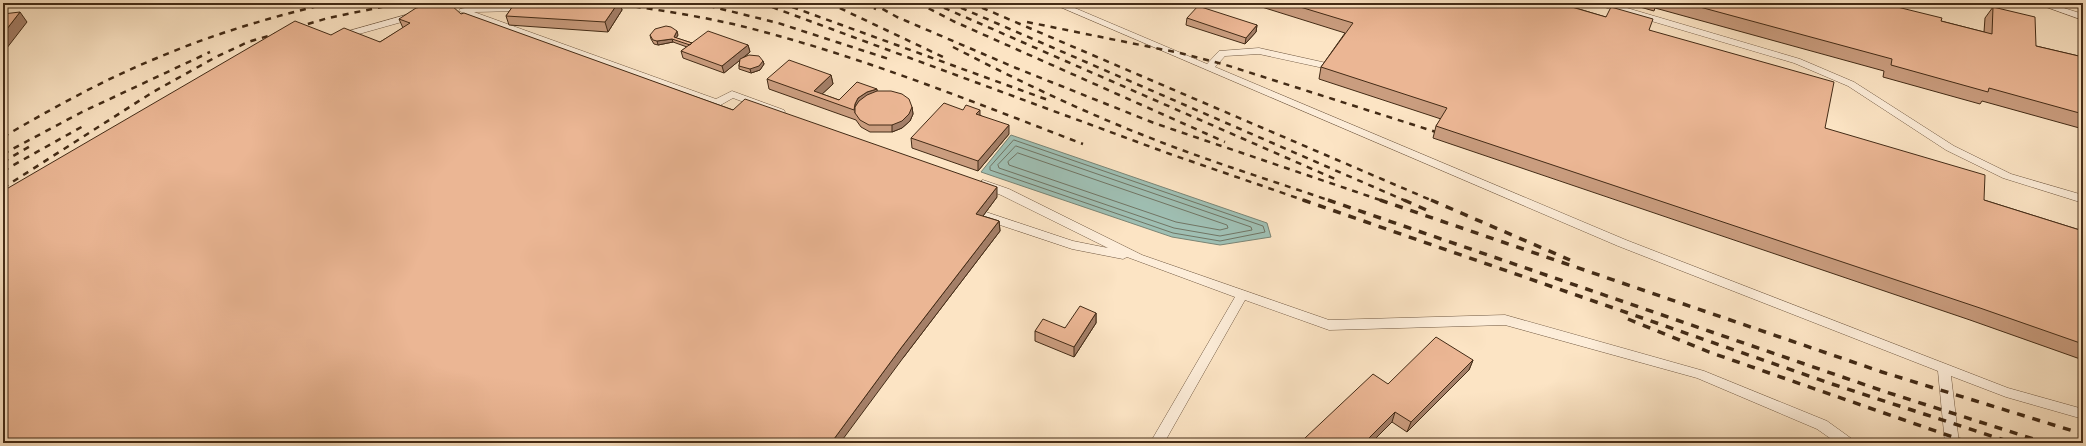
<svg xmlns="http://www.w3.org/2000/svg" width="2086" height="446" viewBox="0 0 2086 446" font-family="'IM FELL DW Pica',serif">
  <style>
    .water { fill: #9fbfb3; stroke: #7a8474 }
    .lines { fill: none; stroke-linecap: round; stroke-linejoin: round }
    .shore { stroke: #717564; stroke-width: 1 }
    .service-casing { stroke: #715942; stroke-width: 1 }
    .service { fill: #fdedd9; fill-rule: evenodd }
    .rail-far1 { stroke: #432b16; stroke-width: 2.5; stroke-dasharray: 6 6; stroke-linecap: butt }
    .rail { stroke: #432b16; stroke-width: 3.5; stroke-dasharray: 8 8; stroke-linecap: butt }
    .wall { fill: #ca9d7f; stroke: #432b16 }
    .shaded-wall { fill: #a47f68; stroke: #432b16 }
    .building { fill: #ebb694; stroke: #432b16 }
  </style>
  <rect width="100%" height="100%" fill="#fce4c4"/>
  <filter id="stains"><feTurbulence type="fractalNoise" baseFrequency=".005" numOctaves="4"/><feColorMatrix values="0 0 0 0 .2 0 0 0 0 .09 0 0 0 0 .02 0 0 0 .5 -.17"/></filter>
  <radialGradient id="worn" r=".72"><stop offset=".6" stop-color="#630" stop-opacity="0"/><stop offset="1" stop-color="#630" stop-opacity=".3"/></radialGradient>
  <path class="water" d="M1011,135L1267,223L1271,237L1220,245L1172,237L981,172Z"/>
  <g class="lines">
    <path class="shore" d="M1014,140L1263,226L1265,232L1220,241L1173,233L990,170V167Z
      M1016,146L1251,227L1252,230L1220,236L1174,228L999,168L998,165Z
      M1018,153L1227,225L1228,228L1220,230L1176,222L1009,165L1008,162Z"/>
    <defs>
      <path id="service" d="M1051,3H1063L1207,64L1219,51L1259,48L1331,64L1333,66L1328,69L1259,54L1225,56L1215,67L1626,240L2008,388L2083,409V419L2006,397L1951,376L1959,443H1945L1938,371L1618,246Z
        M1596,3H1610L1800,59L1854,82L1954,146L2011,174L2083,195V203L2003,178L1946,150L1848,86L1794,63L1597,5Z
        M2035,3H2048L2083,14V20Z
        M481,5L522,6L523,8L519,11L474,12L716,99L732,91L784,110L785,112L784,114H776L733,98L710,111H704L702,109L709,104L459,11L460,9Z
        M413,13L417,16L416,18L341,39L336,36L338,34Z
        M983,180L1009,189L1142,255L1329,320L1505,315L1704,371L1827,421L1852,439L1854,443H1837L1817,429L1697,378L1505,325L1329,330L1245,300L1164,443H1150L1235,297L1127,257L1123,259L1072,249L979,218L978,215L979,212L983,211L1073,241L1108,248L1001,195L979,187L978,184Z"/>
    </defs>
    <use href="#service" class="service-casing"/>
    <use href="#service" class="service"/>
    <path class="rail-far1" d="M611,3C652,9 693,15 733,24C853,53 968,100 1083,144
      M697,3L778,23L892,60
      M761,3L1170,154L1306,201
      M781,3L1048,100
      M829,3L943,57
      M863,3L876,9
      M872,3L897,17L1016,68L1154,123L1383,201
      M918,3L953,21L1225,142
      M933,3L1335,179
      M950,3L1406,201
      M971,3L1433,201
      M1027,22L1180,53L1226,65L1436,132
      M953,47C1017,80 1081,111 1148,137C1208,161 1270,180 1331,201
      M3,137C53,108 103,80 157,58C213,34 271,17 330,3
      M3,154L82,112L210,52
      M3,162L32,145
      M3,171L85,125
      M3,188L153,92L216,57L248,42L328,18L401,3"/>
    <path class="rail" d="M1303,200L1832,384L2013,443
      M1328,200L1886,392L2046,443
      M1380,200L1882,372L2083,434
      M1404,200L1431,212
      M1431,200L1570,260
      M1628,319L1709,352L1970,443"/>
  </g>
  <path class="wall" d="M515,3H620L622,10L608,32L509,25L506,16Z
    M1249,3H1559L1649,30L1825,128L1984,200L2083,231V360L1970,320L1433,138L1436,126L1441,119L1319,79L1321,67L1345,33Z
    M1626,3H1881L1941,21L1984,32L1985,18L1993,7L2036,46L2083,57V129L1982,101L1980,104L1883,77L1884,71L1655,8L1654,11Z
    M461,14L733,110L997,197L983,216L999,221L1000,231L903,358L331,35L380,42L403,28L399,19Z
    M1187,18L1257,25L1256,32L1245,44L1186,25Z
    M650,35H678L676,38L692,43L748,45L750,52L742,59L763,61L764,64L760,70L751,73L739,69V66L740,60L724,73L683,58L681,51L687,47L673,42L658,45L654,44L651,39Z
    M831,75L833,84L822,94L839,100L877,91L912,107L913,114L910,121L902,128L892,132H870L861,127L856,120L769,89L767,79Z
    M980,115L1009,134L978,171L912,148L911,138Z
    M1096,313V323L1074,357L1035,341V331L1065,328Z
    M1473,360L1469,370L1407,432L1392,422L1371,443H1303L1305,438Z"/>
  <path class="shaded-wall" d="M618,3H620L622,10L608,32L605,22Z
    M20,12L27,22L3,53V34Z
    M1257,25L1256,32L1245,44L1246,38Z
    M677,31L678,35L675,40L674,37Z
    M672,39L673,42L658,45L657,41Z
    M748,45L750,52L724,73L722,66Z
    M763,61L764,64L760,70L751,73L750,69Z
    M831,75L833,84L819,97L814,91Z
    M877,89L878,98L855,113V104L858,98L867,92Z
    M912,107L913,114L910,121L902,128L892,132V125Z
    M980,110V119L976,114Z
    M1009,125V134L978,171V161Z
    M997,187V197L977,224L976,214Z
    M999,221L1000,231L903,358L840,443H831L901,348Z
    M1096,313V323L1074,357V347Z
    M1473,360L1469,370L1407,432L1411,422Z
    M1395,412L1392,422L1371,443H1364Z"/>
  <path class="building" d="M441,3L449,7L451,5L461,14L464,13L733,110L745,99L997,187L976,214L999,221L901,348L831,443H3V191L295,21L331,35L344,28L380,42L410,23L399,19L416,8Z
    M515,3H618L605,22L506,16Z
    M1287,3H1558L1606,17L1611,7L1653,19L1649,30L1834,82L1825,128L1985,175L1984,200L2083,231V344L1980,308L1436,126L1447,108L1321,67L1353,23Z
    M1685,3H1881L1942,18L1941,21L1992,34L1993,7L2035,17L2036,46L2083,57V114L1989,88L1988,92L1891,65L1892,59Z
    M1198,6L1257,25L1246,38L1187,18Z
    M20,12L3,34V14Z
    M666,26L671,27L677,31L674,37L692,43L690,45L672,39L657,41L653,40L650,35L655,29Z
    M708,31L748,45L722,66L681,51Z
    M749,55L759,56L763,61L759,66L750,69L739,66L740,59Z
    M789,60L831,75L814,91L839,100L857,82L877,89L867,92L858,98L855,104L854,110L767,79Z
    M877,91H891L902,94L909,99L912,107L909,114L902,121L892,125H869L860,120L855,113V107L859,101L867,95Z
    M944,103L963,110L966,105L980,110L976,114L1009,125L978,161L911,138Z
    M1080,306L1096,313L1074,347L1035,331L1043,319L1065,328Z
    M1436,337L1473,360L1411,422L1395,412L1364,443H1311L1305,438L1373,374L1388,384Z"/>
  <rect width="2086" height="446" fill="none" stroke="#fce4c4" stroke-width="16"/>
  <rect x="4" y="4" width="2078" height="438" fill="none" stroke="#432b16" stroke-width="2"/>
  <rect x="8" y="8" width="2070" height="430" fill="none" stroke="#432b16"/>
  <rect width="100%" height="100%" filter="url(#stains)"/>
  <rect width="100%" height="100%" fill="url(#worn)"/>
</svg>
